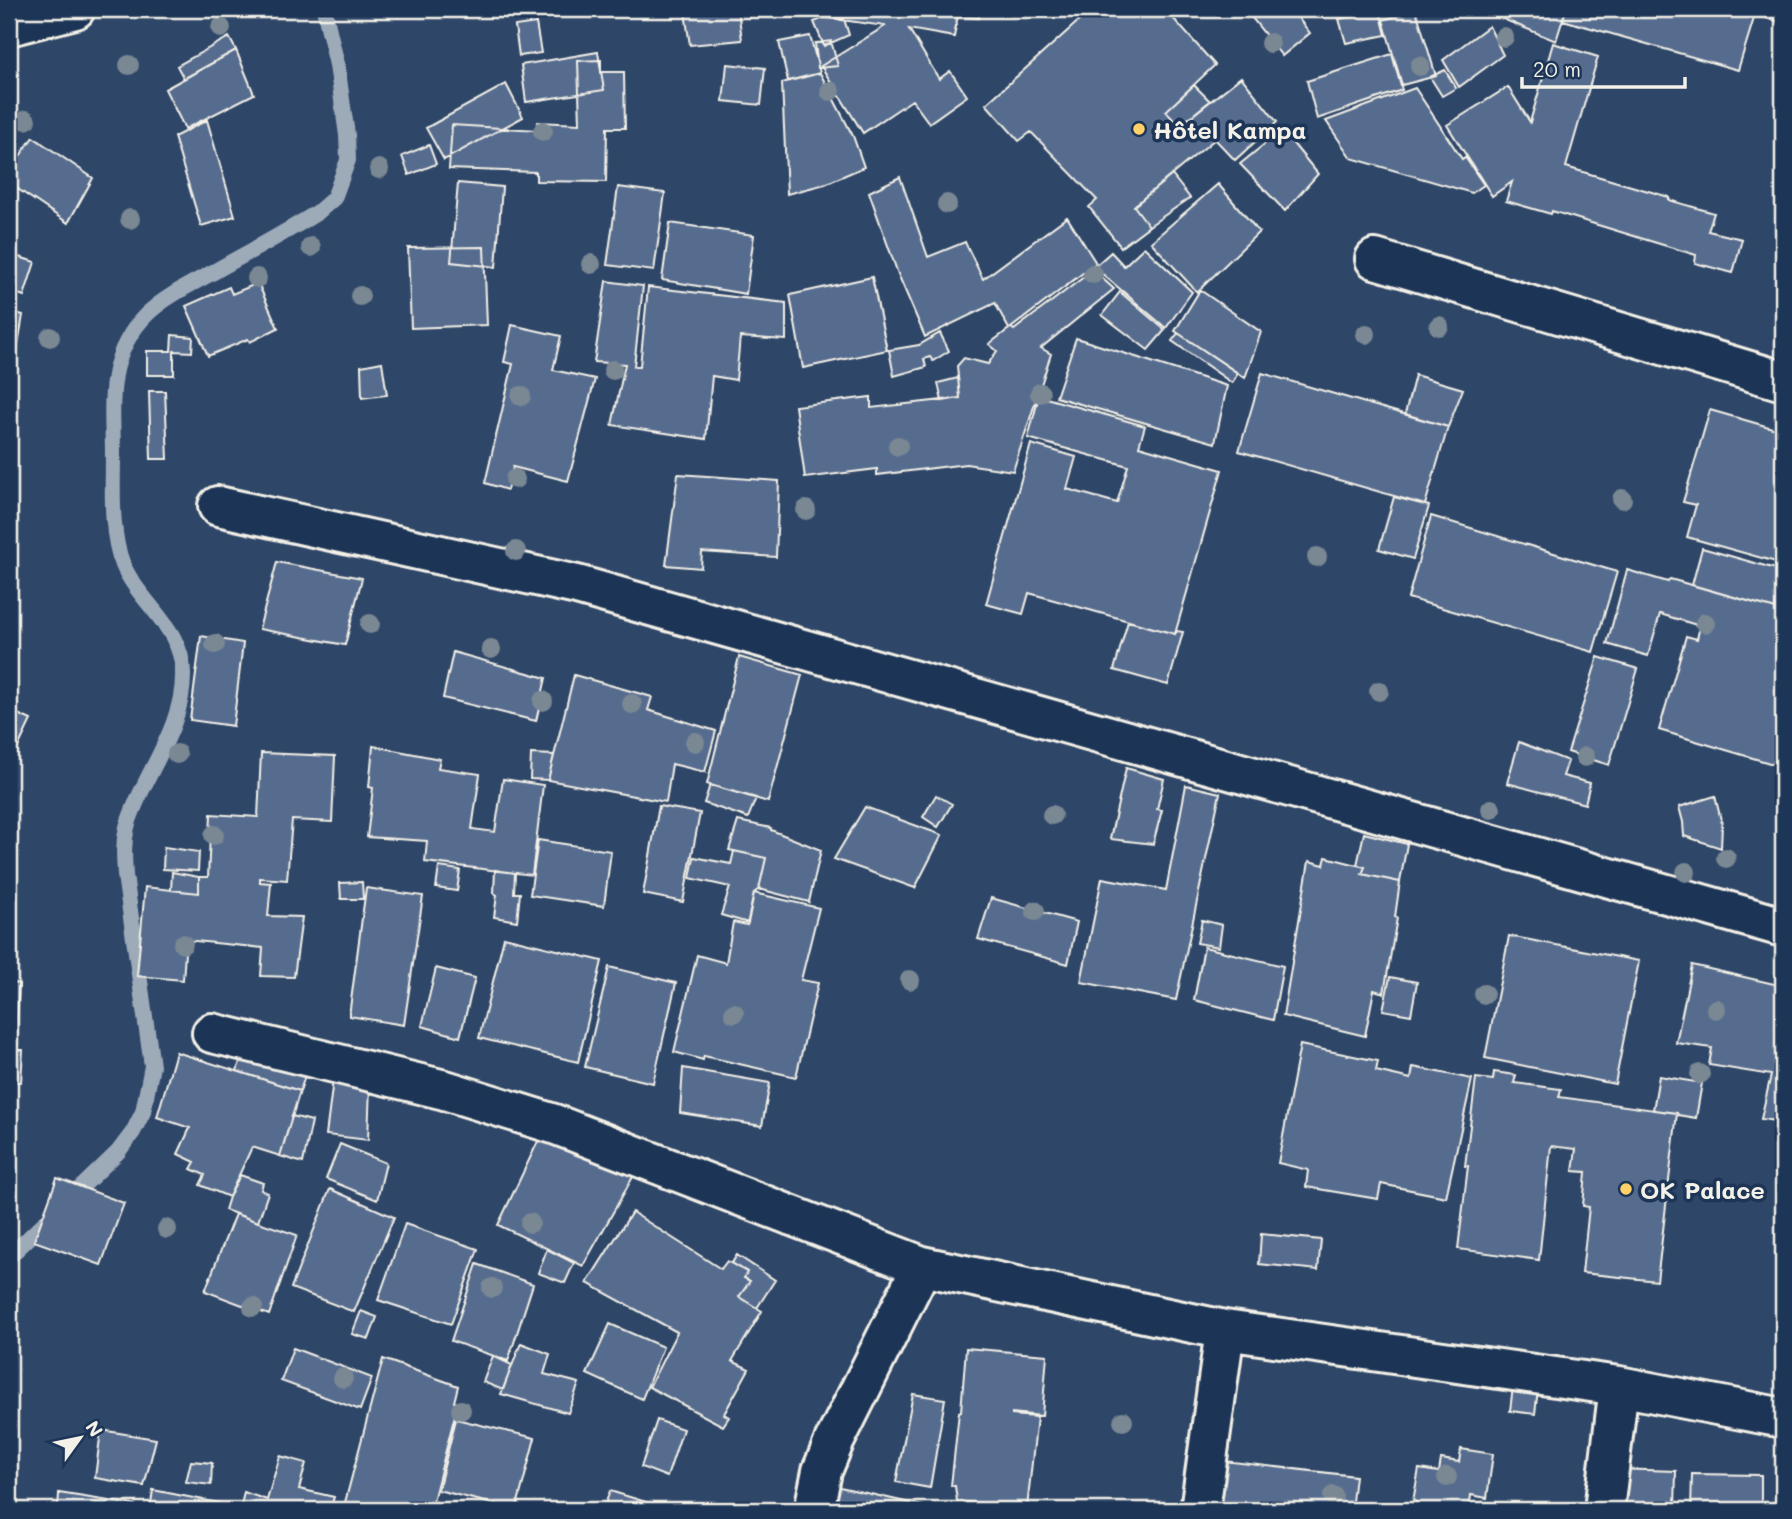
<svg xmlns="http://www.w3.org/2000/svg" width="1792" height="1519" viewBox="0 0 1792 1519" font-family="Mali,sans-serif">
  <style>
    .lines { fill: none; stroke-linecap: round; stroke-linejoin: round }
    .stream { stroke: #9dabb9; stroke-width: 16 }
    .building { fill: #566c8f; stroke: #f4f1e8; stroke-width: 2 }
    .minor-casing { stroke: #f4f1e8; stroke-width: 44 }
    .minor { stroke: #1d3557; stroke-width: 38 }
    .tree { fill: #7a8893 }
    .poi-dot { fill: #ffd166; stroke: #1d3557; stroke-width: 2.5 }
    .labels { text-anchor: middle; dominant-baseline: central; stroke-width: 7; stroke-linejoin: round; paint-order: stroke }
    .poi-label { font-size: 24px; font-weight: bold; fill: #f4f1e8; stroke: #1d3557; text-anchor: start }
  </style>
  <rect width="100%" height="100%" fill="#2e4668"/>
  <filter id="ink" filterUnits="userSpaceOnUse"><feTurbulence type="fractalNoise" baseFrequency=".0143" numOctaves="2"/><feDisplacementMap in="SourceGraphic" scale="14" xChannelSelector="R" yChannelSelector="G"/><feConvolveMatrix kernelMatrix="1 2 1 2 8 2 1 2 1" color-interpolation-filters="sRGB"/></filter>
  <g filter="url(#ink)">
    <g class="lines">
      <path class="stream" d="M9,1257L118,1152L133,1132L143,1112L152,1066L125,875C124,858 123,843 127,827C142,776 184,729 183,674C183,628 140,604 123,565C110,534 113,488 113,455C113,427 110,397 116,370C120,351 131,330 146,315C165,296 194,283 217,270C251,251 285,233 318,212L334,198L348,160L347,135L337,65L324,9"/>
    </g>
    <path class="building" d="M726,9H738L742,40L690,45L685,13Z
      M804,9H959L954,37L909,29L939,79L950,71L967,96L929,123L912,100L863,133L821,66L885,26L806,15Z
      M959,9H980L979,18L958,16Z
      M1092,9H1165L1215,65L1166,111L1179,126L1241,77L1277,122L1235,160L1215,139L1134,206L1149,226L1121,247L1089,207L1097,200L1031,132L1019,141L986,104Z
      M1245,9H1291L1310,33L1282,56Z
      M1479,9H1566L1556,41Z
      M1566,9H1734L1755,15L1738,70L1563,20Z
      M1734,9H1783V23Z
      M1416,10L1436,76L1402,85L1383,20Z
      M1380,11L1386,35L1346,43L1339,19Z
      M826,17L844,19L849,35L824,46L814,22Z
      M536,23L541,53L519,56L515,26Z
      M1489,26L1503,55L1459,87L1443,60Z
      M810,36L820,73L788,81L779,42Z
      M229,37L236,50L184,79L177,66Z
      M831,41L838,66L818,68L815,43Z
      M1553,43L1598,57L1566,167L1669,197V200L1714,213L1708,231L1742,239L1733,273L1695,263L1696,255L1552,211L1551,214L1506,201L1512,182L1492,196L1447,125L1508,87L1530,122Z
      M236,50L254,94L185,129L165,89Z
      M598,52L604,90L526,102L521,65Z
      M1392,54L1402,90L1317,119L1307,81Z
      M601,60V72H624L625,128H607L606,182L536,181V172L449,169L452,125L537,130L538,122L580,124L578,61Z
      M727,64L765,68L761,105L723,101Z
      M1445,70L1456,88L1442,96L1430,77Z
      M820,73L853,136L864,167L825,184L787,194L782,83Z
      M506,84L523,117L444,160L426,128Z
      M1194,85L1210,101L1179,126L1166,111Z
      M1415,88L1462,159L1465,157L1484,185L1472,193L1351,158L1326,121Z
      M207,120L235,216L201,226L174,137Z
      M1282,130L1318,174L1285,211L1240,164Z
      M33,137L93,178L68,223L9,183V172Z
      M429,145L436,164L409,175L402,156Z
      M1172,175L1190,198L1149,226L1134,206Z
      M900,177L928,257L965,242L983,279L1067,217L1096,263L1011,328L1014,330L1093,270L1114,289L1041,348L1051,354L1013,471L966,464L877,475V469L805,478L795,406L871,397V408L960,398L957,366L964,358L988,364L997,351L989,344L1009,329L995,303L925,337L898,274L869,192Z
      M458,183L502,187L496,267L451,262Z
      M1218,184L1259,232L1197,292L1151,242Z
      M618,187L665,193L654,271L607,265Z
      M670,223L754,235L746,294L662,280Z
      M484,247L487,325L411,328L408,248Z
      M1144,247L1192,292L1166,328L1094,267L1111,252L1124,266Z
      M9,254L35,262L24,296L9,291Z
      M872,277L887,350L803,368L790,295Z
      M606,281L643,286L634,366H640L648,287L786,303V340L740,337L736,380L712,376L706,439L612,425L625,364L594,362Z
      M258,283L278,328L250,342L248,339L208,356L186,306L229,287L232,294Z
      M1200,290L1261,332L1245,378L1175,331Z
      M1120,292L1165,330L1148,350L1102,315Z
      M9,311L23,315L17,351L9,350Z
      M512,325L561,336L553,370L595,379L568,481L513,467L507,490L485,483L513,364L504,362Z
      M940,333L949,351L933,361L930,357L924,359L926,367L894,376L889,350L919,345Z
      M1178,333L1238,373L1232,383L1172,341Z
      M172,335L193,337L192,352L174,351V375H147V351H171Z
      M1076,338L1227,386L1215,443L1056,397Z
      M382,362L387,395L362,398L361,366Z
      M1262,373L1448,427L1425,505L1239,451Z
      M1415,375L1463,389L1448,427L1405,414Z
      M958,378L960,398L942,401L938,383Z
      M149,391H165L168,459H151Z
      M1039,396L1145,426L1139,446L1222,470L1175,634L1029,593L1023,614L986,604L1031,444L1076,457L1067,489L1117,503L1128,466L1028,438Z
      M1710,410L1783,431V564L1687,537L1696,505L1683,502Z
      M678,474L779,481L776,557L702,552L701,568L666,565Z
      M1394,497L1429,506L1413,559L1379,549Z
      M1431,516L1617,572L1593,652L1408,598Z
      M1702,548L1783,571V611L1692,585Z
      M277,562L362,578L345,645L259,629Z
      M1627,570L1668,582L1670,579L1783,611V729L1773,764L1659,730L1686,636L1697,639L1700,626L1660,614L1648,656L1607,644Z
      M1128,621L1175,634L1177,631L1183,632L1168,685L1114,670Z
      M201,636L243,643L233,726L190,720Z
      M453,652L546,678L536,721L443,698Z
      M739,657L802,675L768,802L707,784Z
      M1598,657L1638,669L1609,765L1568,752Z
      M574,675L652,697L648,710L716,731L705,772L672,764L666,802L548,780Z
      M9,710L31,720L9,766Z
      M1519,742L1568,761L1563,776L1590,783L1585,804L1507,783Z
      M373,746L440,759L438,768L480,774L472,829L495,832L503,779L543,785L532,875L425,862L427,841L367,837L373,788L369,787Z
      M261,753L335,756L332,822L292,820L287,880L260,878V882L271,883L268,916L302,917L294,977L261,976L263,948L186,940L183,980L137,976L145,887L199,893V877H208L211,814L258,817Z
      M531,754L554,755L548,780L530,779Z
      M1126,768L1164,779L1157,809L1162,810L1153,844L1110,839Z
      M710,785L756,798L748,818L704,803Z
      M1186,785L1220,793L1176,1000L1081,982L1102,878L1166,890Z
      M936,795L952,804L938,827L923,817Z
      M1715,796L1722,824L1721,848L1684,836L1683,822L1679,807Z
      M659,806L700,813L683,902L643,894Z
      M865,807L942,835L915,888L834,859Z
      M738,821L771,828V830L821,850L809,902L759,889L766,858L729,850Z
      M1364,833L1407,844L1400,882L1362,874L1365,867L1357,865Z
      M538,840L611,851L604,906L530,895Z
      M164,847L199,852L198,871L163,869Z
      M734,851L766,858L759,889L754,893L748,923L721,915L730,887L690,878L694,857L731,864Z
      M1326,857L1365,867L1362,874L1400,882L1395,917L1397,918L1384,993L1374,990L1365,1036L1283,1016L1309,861L1324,865Z
      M439,867L460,870L457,891L436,888Z
      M495,870L515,873L514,893H520L517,921L494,917L497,895L494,893Z
      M172,872L199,877V893L171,890Z
      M362,882L363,899H341L340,883Z
      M366,888L423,896L404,1025L349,1016Z
      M754,893L819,908L801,980L818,983L796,1077L704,1056L703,1060L674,1052L697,955L726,963L733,922L747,925Z
      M991,898L1077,922L1068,964L978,939Z
      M1202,920L1222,925L1219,947L1197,943Z
      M1509,936L1639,961L1615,1084L1485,1058Z
      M504,937L602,961L578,1062L479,1038Z
      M1204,947L1283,966L1273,1020L1194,1000Z
      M1692,965L1783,986V1122L1761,1119L1771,1075L1709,1065L1712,1048L1676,1043Z
      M609,967L676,983L653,1083L585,1067Z
      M436,968L475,978L460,1037L422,1026Z
      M1390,977L1417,982L1411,1015L1383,1010Z
      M9,981L19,984L15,1050H23L21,1082H9Z
      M1300,1045L1378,1061L1376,1071L1411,1079L1413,1067L1472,1079L1446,1197L1381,1184L1378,1199L1306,1187L1308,1170L1278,1163Z
      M176,1052L300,1091L280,1156L252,1147L229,1197L200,1185L205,1175L191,1169L195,1162L178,1154L190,1128L157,1117Z
      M242,1055L305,1076L300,1091L237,1071Z
      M683,1068L770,1083L762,1126L680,1113Z
      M1494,1072L1516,1075L1514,1083L1561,1089L1559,1097L1677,1113L1657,1281L1582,1273L1589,1207L1583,1206L1586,1172L1573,1171L1576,1149L1551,1146L1539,1260L1458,1249L1468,1166H1465L1476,1078L1493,1080Z
      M1659,1076L1702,1083L1696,1118L1678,1115L1677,1113L1653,1110Z
      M333,1080L370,1085L368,1140L326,1135Z
      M292,1116L312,1121L303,1163L280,1156Z
      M541,1135L634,1175L583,1266L498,1225Z
      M340,1144L386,1163L377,1200L326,1179Z
      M240,1175L263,1183L261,1190L268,1193L258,1222L225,1210L229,1197Z
      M57,1178L124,1203L101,1265L34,1241Z
      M330,1189L394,1217L354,1312L291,1288Z
      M632,1212L721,1269L727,1261L747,1272L744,1278L750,1281L739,1297L762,1311L732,1361L749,1369L724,1414L729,1417L723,1426L649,1387L677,1332L587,1283Z
      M235,1214L297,1235L269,1315L205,1291Z
      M405,1224L478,1249L451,1324L378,1300Z
      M1261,1234L1321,1240L1318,1270L1259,1264Z
      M547,1249L574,1263L565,1283L538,1273Z
      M737,1255L775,1280L757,1308L739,1297L750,1281L744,1278L747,1272L732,1263Z
      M477,1264L533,1284L508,1361L451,1341Z
      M361,1311L377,1317L369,1339L352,1334Z
      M610,1324L663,1347L642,1399L587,1374Z
      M521,1343L550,1354L544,1374L579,1383L568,1413L501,1394Z
      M293,1348L372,1378L360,1410L281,1381Z
      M966,1348L1047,1355L1042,1416L1012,1413V1415L1037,1417L1027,1508L957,1501L955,1486H951L959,1412L961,1411Z
      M493,1356L512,1365L503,1390L483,1382Z
      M383,1359L458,1386L454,1402L458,1403L433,1501L467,1510H343Z
      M1513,1386L1538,1389L1535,1414L1510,1411Z
      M913,1394L945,1399L930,1488L896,1482Z
      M456,1419L535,1438L516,1510L438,1490Z
      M657,1420L683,1429L667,1477L641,1467Z
      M101,1430L156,1439L144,1486L95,1478Z
      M1461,1449L1493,1454L1487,1498L1471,1495L1469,1510H1416V1502L1413,1501L1419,1469L1439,1472L1441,1459L1459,1462Z
      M280,1456L306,1463L299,1489L334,1497L330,1510H240L244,1492L267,1500Z
      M1215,1460L1355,1476L1351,1510H1210Z
      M191,1461L212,1463L211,1485L186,1482Z
      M1614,1469L1676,1471L1675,1510H1613Z
      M1692,1474L1761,1475V1510H1691Z
      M827,1484L923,1506L922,1510H822Z
      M153,1490L219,1503L217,1510H150Z
      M610,1491L672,1510H603Z
      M59,1493L135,1505L134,1510H58Z"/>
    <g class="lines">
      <defs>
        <path id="minor" d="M9,26L75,9
          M1375,259L1783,381
          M218,506L577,585L1783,927
          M212,1033L445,1090L554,1124L922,1266L1225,1330L1619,1386L1783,1418
          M814,1510L822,1471L834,1442L922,1266
          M1200,1510L1225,1330
          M1604,1510L1619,1386"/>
      </defs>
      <use href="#minor" class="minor-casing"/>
      <use href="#minor" class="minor"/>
    </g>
    <g class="tree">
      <circle cx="221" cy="28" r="10"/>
      <circle cx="1504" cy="37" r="10"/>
      <circle cx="1270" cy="43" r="10"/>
      <circle cx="129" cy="65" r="10"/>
      <circle cx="1420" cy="66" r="10"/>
      <circle cx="830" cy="91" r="10"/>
      <circle cx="26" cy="120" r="10"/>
      <circle cx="543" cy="131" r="10"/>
      <circle cx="379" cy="169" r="10"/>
      <circle cx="947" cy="204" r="10"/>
      <circle cx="130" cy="219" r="10"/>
      <circle cx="311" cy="247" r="10"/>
      <circle cx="591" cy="264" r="10"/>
      <circle cx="1093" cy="274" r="10"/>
      <circle cx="257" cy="278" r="10"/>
      <circle cx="360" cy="296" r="10"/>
      <circle cx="1439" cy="326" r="10"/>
      <circle cx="1366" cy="334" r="10"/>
      <circle cx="50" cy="337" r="10"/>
      <circle cx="613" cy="370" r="10"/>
      <circle cx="1040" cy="393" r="10"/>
      <circle cx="521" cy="396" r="10"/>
      <circle cx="898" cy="446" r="10"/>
      <circle cx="515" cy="479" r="10"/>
      <circle cx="1622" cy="499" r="10"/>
      <circle cx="806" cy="510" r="10"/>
      <circle cx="516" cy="551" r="10"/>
      <circle cx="1317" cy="557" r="10"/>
      <circle cx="1705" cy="623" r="10"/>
      <circle cx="370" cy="624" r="10"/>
      <circle cx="215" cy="644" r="10"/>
      <circle cx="491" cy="649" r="10"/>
      <circle cx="1379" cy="691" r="10"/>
      <circle cx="543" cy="701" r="10"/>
      <circle cx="632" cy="704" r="10"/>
      <circle cx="695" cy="742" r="10"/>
      <circle cx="177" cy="754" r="10"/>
      <circle cx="1585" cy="757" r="10"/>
      <circle cx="1491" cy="809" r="10"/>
      <circle cx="1052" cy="815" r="10"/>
      <circle cx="214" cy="835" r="10"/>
      <circle cx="1726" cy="858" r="10"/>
      <circle cx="1686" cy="872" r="10"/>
      <circle cx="1035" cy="911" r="10"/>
      <circle cx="183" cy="944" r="10"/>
      <circle cx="910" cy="980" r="10"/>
      <circle cx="1484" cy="994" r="10"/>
      <circle cx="1716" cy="1009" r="10"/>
      <circle cx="734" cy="1013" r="10"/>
      <circle cx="1700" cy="1074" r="10"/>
      <circle cx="530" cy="1223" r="10"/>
      <circle cx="167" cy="1229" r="10"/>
      <circle cx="492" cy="1288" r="10"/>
      <circle cx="253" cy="1307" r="10"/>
      <circle cx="343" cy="1378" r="10"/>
      <circle cx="461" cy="1410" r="10"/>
      <circle cx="1123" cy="1421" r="10"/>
      <circle cx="1447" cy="1477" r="10"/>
      <circle cx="1333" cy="1496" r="10"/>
    </g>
  </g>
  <g class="poi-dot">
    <circle cx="1139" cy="129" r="7"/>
    <circle cx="1626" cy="1189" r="7"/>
  </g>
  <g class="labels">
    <g class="poi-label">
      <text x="1153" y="129">Hôtel Kampa</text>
      <text x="1640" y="1189">OK Palace</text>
    </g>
  </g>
  <rect width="1792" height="1519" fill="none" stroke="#1d3557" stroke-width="35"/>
  <rect x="18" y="18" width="1757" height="1484" fill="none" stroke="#f4f1e8" stroke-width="2.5" filter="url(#ink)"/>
  <g transform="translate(80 1438) rotate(57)" stroke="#1d3557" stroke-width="5" paint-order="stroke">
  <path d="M0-5L12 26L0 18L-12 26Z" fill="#f4f1e8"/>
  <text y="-10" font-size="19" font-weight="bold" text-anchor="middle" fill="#f4f1e8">N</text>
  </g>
  <path d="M1522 77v10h163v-10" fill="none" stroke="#f4f1e8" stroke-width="3.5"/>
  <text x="1533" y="77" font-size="21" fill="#f4f1e8" stroke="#1d3557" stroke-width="5" paint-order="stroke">20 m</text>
</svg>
